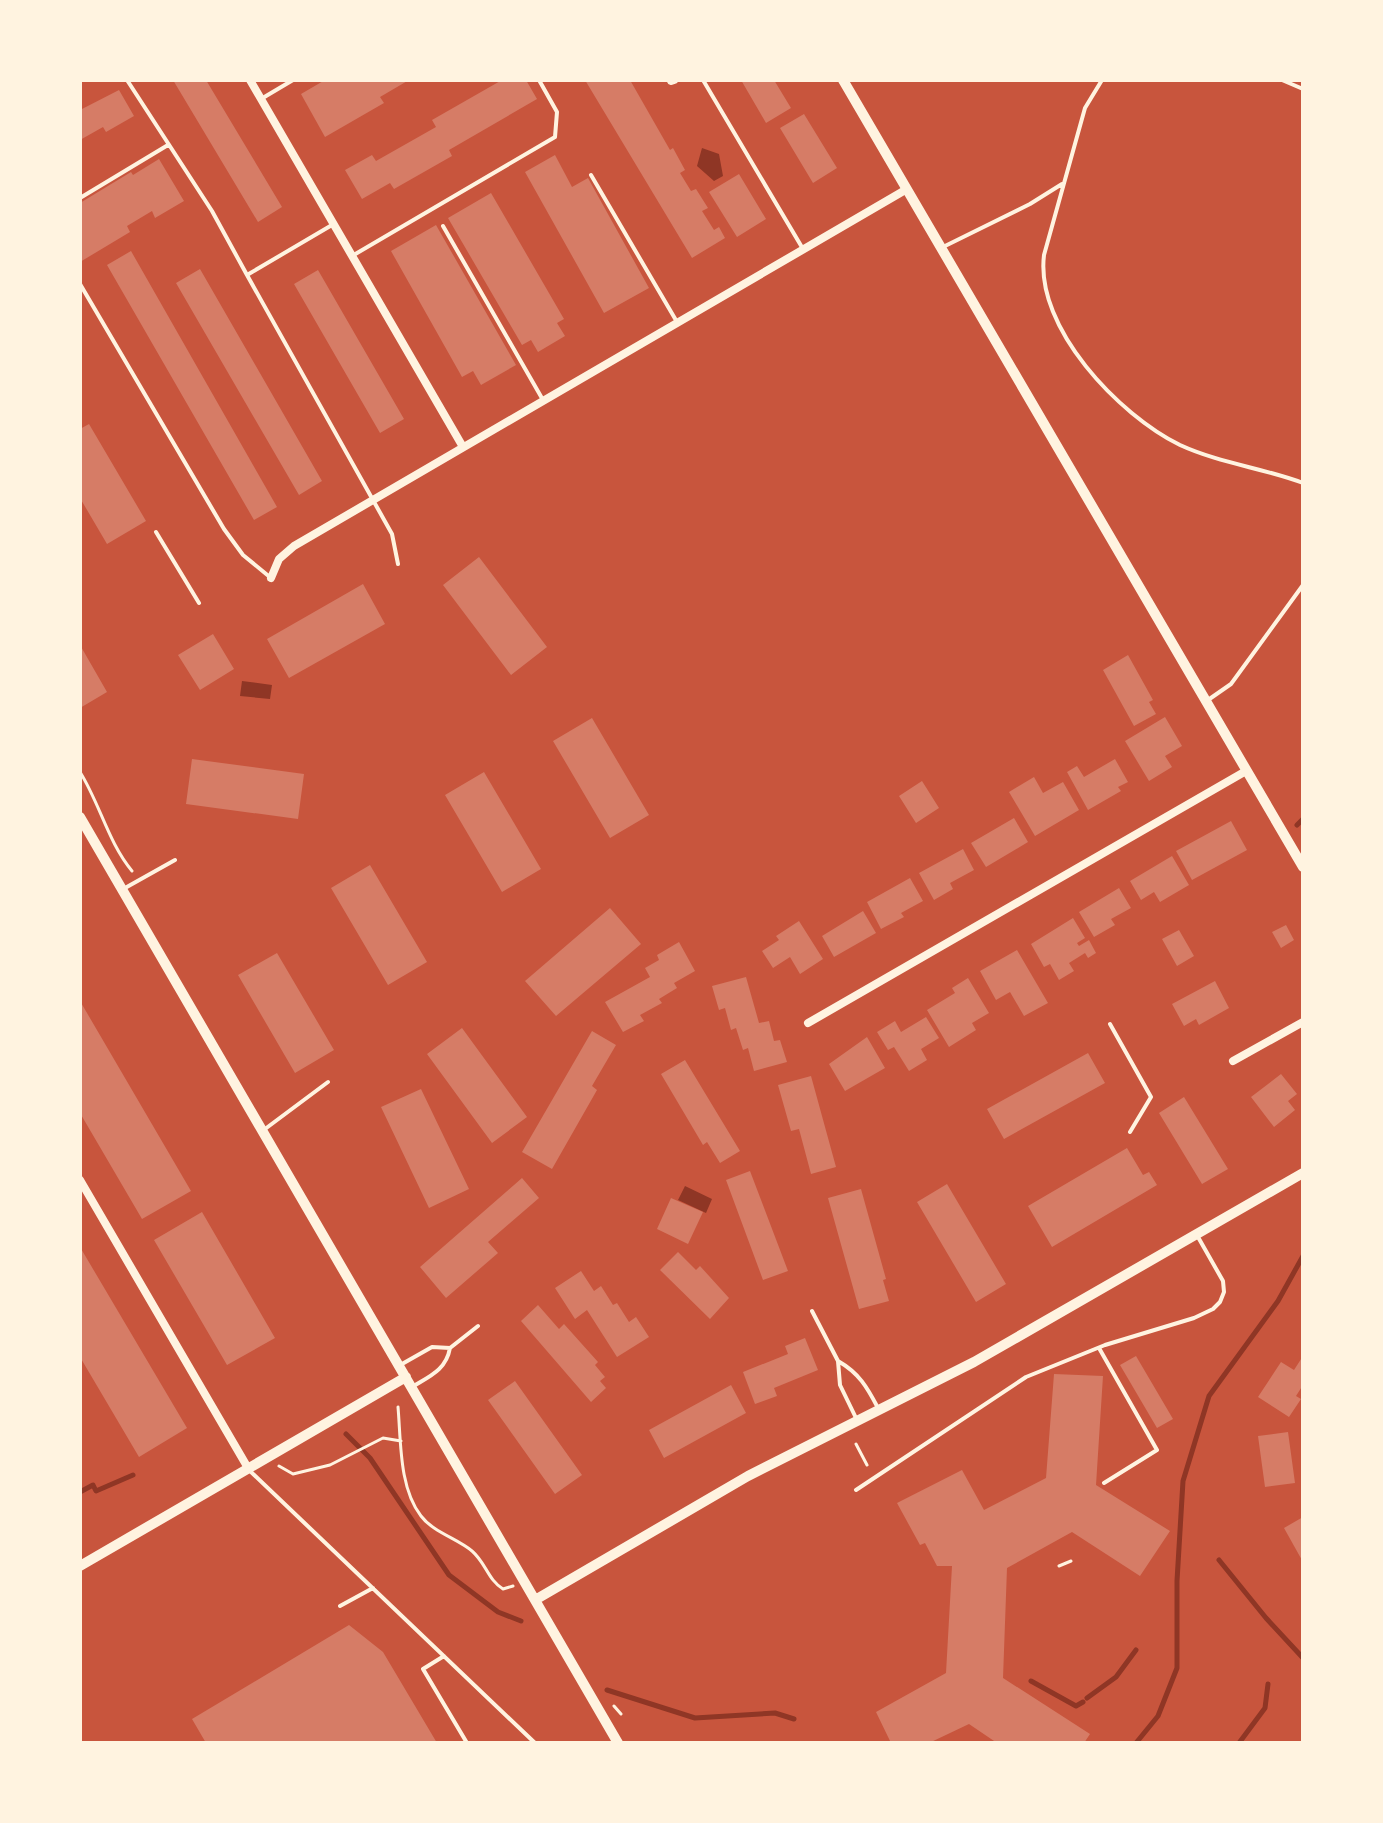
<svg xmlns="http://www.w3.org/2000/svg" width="1383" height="1823" viewBox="0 0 1383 1823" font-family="'PT Sans',sans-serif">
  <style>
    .water { fill: #8f3625 }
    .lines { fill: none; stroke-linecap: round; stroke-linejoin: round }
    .stream { stroke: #8f3625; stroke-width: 5 }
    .building { fill: #d67c66 }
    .path { stroke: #fff3e0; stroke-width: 3 }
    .service { stroke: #fff3e0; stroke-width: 4 }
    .minor { stroke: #fff3e0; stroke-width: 8 }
    .tertiary { stroke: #fff3e0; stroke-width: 10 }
  </style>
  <rect width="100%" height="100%" fill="#c8553d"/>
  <path class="water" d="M702,148L719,154L723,176L714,181L697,166Z
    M242,681L272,685L270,699L240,696Z
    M685,1186L712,1199L706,1213L678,1200Z"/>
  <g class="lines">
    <path class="stream" d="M1297,825L1303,819
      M346,1434L370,1458L449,1575L498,1612L521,1621
      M80,1492L93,1485L96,1491L133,1475
      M1219,1560L1266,1618L1303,1658
      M1031,1681L1076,1706L1083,1702
      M607,1690L695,1718L775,1713L794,1719
      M1087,1698L1116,1677L1136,1650
      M1136,1743L1158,1716L1177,1668V1581L1183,1481L1209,1396L1278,1301L1303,1256
      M1239,1743L1265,1708L1268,1684"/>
  </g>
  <path class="building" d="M173,80H206L282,207L258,222Z
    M325,80H409L380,97L384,103L325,137L301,94Z
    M502,80H526L537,99L449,150L452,156L394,189L390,183L362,199L345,170L372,155L376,161L436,127L432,120Z
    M585,80H630L670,150L673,148L685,170L680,173L691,191L696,189L708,208L702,211L714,230L719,227L725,238L692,258Z
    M741,80H774L791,108L766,123Z
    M119,90L134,116L106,132L103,127L80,140V110Z
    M804,114L837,168L813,183L780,128Z
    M555,155L572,187L588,178L649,288L604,313L525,172Z
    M159,159L184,201L155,218L152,211L127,226L130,232L80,262V203L131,172L133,175Z
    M739,174L766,219L737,237L709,192Z
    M491,193L564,319L557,323L565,336L538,352L531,340L522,345L448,218Z
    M436,225L516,365L481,385L473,371L462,377L391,251Z
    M131,251L277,507L254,520L107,265Z
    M200,269L322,481L299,495L176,283Z
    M318,270L404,419L380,433L294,284Z
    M89,424L146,521L107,544L80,498V429Z
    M479,557L547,647L511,675L443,585Z
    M363,584L385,624L289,678L267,639Z
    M213,634L234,669L200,690L178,655Z
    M80,645L107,692L80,708Z
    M1128,655L1153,700L1149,702L1156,714L1134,726L1103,670Z
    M1165,717L1182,746L1165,756L1172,767L1149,781L1125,741Z
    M592,718L649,815L610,838L553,741Z
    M192,759L304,774L298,819L186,804Z
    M1115,759L1128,782L1118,787L1121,791L1088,810L1067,772L1077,766L1084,777Z
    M484,772L541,869L502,892L445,795Z
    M1034,777L1043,793L1063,782L1079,810L1035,836L1009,792Z
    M922,781L939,808L916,823L899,796Z
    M1014,818L1028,842L986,867L971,843Z
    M1231,821L1247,850L1192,880L1176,851Z
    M963,849L974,870L950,883L953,889L934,900L919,873Z
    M1172,856L1189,885L1160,902L1154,892L1141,900L1130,881Z
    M370,865L427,962L388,985L331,888Z
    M910,878L923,901L901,913L904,917L881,929L867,902Z
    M1119,888L1131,908L1111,919L1115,925L1094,937L1079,912Z
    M610,908L641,944L556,1016L525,981Z
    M863,911L876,933L834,957L822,936Z
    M1073,918L1085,938L1077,943L1079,946L1089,940L1096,953L1088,958L1085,953L1069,963L1074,971L1059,980L1050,964L1044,967L1031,944Z
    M799,921L823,959L800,974L790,957L773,968L762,951L779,940L776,936Z
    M1286,925L1294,940L1281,948L1272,932Z
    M1179,930L1194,956L1177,966L1162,939Z
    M679,942L695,971L674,983L677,988L659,999L662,1003L640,1015L644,1021L623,1032L605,1002L650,977L645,968L659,960L657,955Z
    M1017,950L1048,1003L1024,1016L1010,992L996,1000L980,971Z
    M277,953L334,1050L295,1073L238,975Z
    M746,977L759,1023L769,1021L774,1041L780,1040L787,1062L754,1071L748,1048L743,1050L736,1028L731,1030L725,1008L719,1010L712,986Z
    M968,978L989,1013L972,1023L976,1030L949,1047L927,1010L955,993L952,988Z
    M1215,981L1229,1008L1199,1025L1196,1019L1184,1026L1172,1004Z
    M80,1001L191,1191L142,1219L80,1113Z
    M926,1017L939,1038L921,1049L927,1060L909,1071L894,1047L888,1050L877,1032L895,1021L901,1032Z
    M462,1028L527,1117L492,1143L427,1054Z
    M592,1031L616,1045L592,1086L597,1090L552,1169L522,1152Z
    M867,1037L885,1068L845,1091L829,1064Z
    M1088,1053L1105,1083L1004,1139L987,1109Z
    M685,1060L740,1151L720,1163L707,1142L703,1145L661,1074Z
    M1281,1074L1297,1094L1288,1101L1295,1110L1274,1127L1251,1097Z
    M811,1076L836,1167L811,1174L799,1129L791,1131L778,1085Z
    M421,1089L469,1189L429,1208L381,1107Z
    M1184,1097L1228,1169L1202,1184L1159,1113Z
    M1127,1148L1143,1175L1149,1172L1157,1185L1052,1247L1028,1206Z
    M750,1171L788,1271L763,1280L726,1180Z
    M522,1178L539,1198L488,1242L498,1253L446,1298L420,1267Z
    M947,1184L1006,1284L976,1302L917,1202Z
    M861,1189L886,1279L883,1280L889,1301L859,1309L828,1198Z
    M671,1198L703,1212L688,1244L657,1229Z
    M202,1212L275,1338L227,1365L154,1240Z
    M80,1247L187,1428L139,1457L80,1357Z
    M678,1252L696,1270L700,1266L729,1298L710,1319L660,1270Z
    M581,1271L594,1291L601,1286L613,1305L617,1303L629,1322L636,1317L649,1337L617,1357L587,1310L575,1319L555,1288Z
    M538,1305L559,1329L564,1324L598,1362L595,1365L605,1377L600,1381L606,1388L591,1402L521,1321Z
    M805,1338L818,1370L774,1388L777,1396L755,1404L743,1372L788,1354L785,1346Z
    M1136,1356L1173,1419L1157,1428L1120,1365Z
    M1303,1356V1385L1296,1396L1301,1399L1289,1417L1258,1397L1281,1362L1294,1370Z
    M1054,1374L1103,1376L1096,1485L1170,1531L1140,1576L1072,1532L1007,1568L1003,1678L1090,1734L1084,1743H997L969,1724L929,1743H891L876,1712L946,1673L952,1566H937L925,1543L920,1545L897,1503L962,1470L984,1510L1046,1478Z
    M515,1381L582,1475L555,1494L488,1400Z
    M731,1385L746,1413L664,1458L649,1430Z
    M1288,1432L1295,1483L1265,1487L1258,1436Z
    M1303,1517V1562L1284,1528Z
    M349,1625L383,1652L437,1743H206L192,1719Z"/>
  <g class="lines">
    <path class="path" d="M80,772C100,804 108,842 132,871
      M398,1407C401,1441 399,1488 421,1516C433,1532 458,1539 472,1551C486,1563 488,1580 503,1589L513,1586
      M856,1444L867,1465
      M279,1466L293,1474L330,1465L383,1438L401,1441
      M1059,1566L1071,1561
      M614,1706L621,1714"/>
    <path class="service" d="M127,80L212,211L247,275
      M703,80L803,249
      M1102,80L1085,108L1044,255C1035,328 1119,415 1180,445C1219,463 1263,468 1303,483
      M1282,80L1303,89
      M261,99L293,80
      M591,175L677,322
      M80,198L168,145
      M332,225L247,275L392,534L398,564
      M443,226L543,400
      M943,247L1030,204L1062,184
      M352,256L555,137L557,112L539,80
      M80,284L224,529L243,555L271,578
      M156,532L199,603
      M1208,700L1231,684L1303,585
      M125,888L175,860
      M1110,1024L1151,1097L1130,1132
      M265,1129L328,1082
      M812,1311L838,1361L840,1385L856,1418
      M1099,1348L1157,1450L1104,1483
      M838,1361C859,1373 867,1387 878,1408
      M402,1364L432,1347L450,1348
      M412,1387C430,1376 446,1370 450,1348L478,1326
      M250,1471L535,1743
      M856,1490L1026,1377L1105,1345L1194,1318L1213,1309L1220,1302L1224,1292L1223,1281L1198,1237
      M340,1606L373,1588
      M444,1656L423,1669L467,1743"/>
    <path class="minor" d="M250,80L463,447
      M671,81L674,80
      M271,578L279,559L294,546L907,189
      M808,1023L1246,771
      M1233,1061L1303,1022
      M80,1180L248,1468"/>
    <path class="tertiary" d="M843,80L1303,867
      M80,817L618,1743
      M80,1566L406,1377
      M535,1600L748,1476L974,1362L1303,1173"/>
  </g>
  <rect width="1383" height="1823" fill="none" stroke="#fff3e0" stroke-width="164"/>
</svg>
